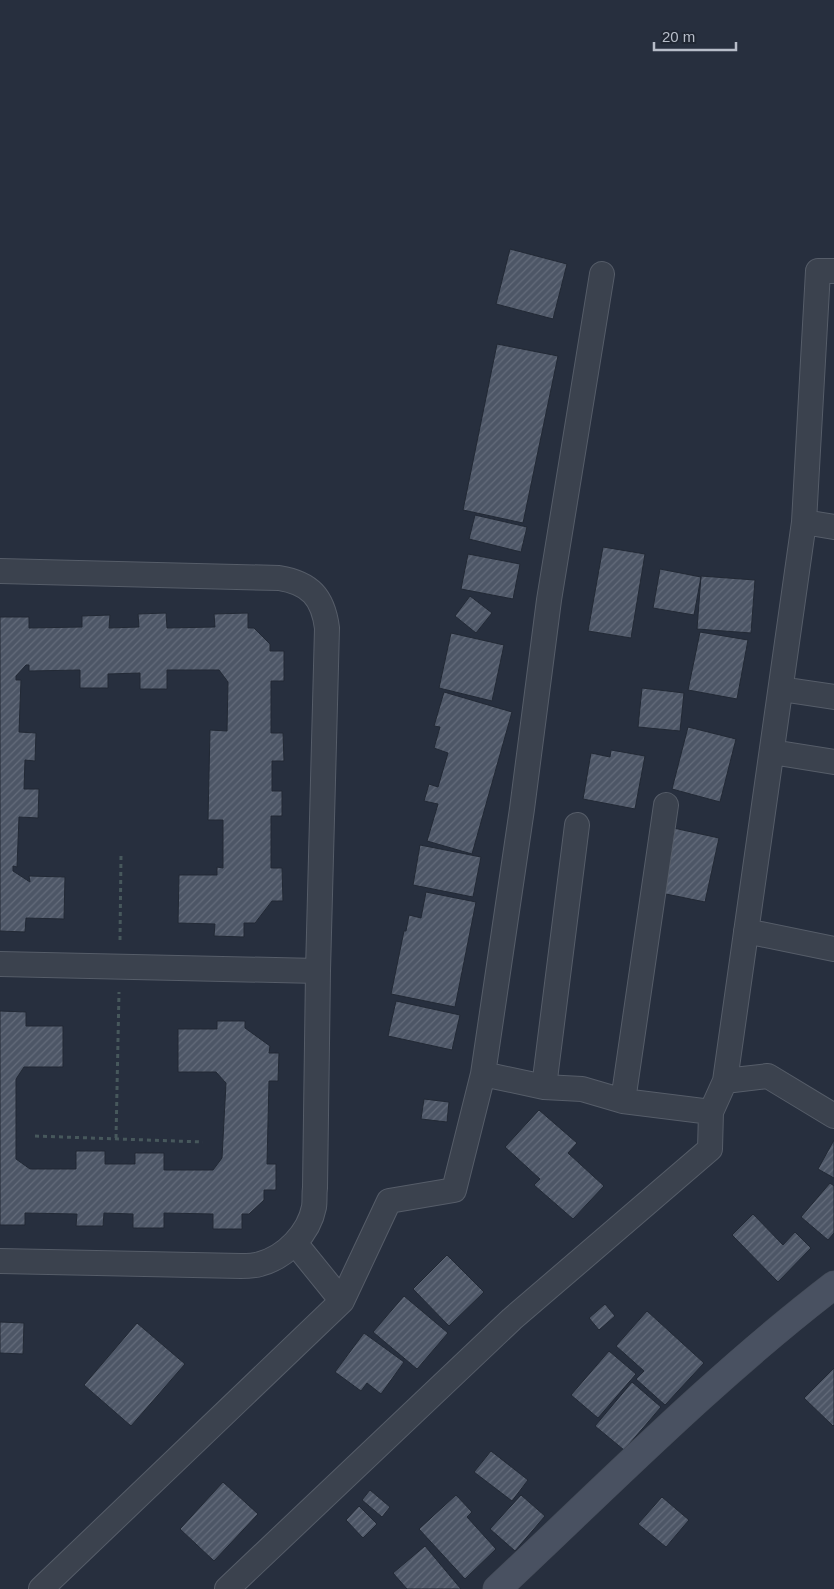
<svg xmlns="http://www.w3.org/2000/svg" width="834" height="1589" viewBox="0 0 834 1589" font-family="Arial,sans-serif">
  <style>
    .building { fill: url(#building-hatch); stroke: #222935 }
    .lines { fill: none; stroke-linecap: round; stroke-linejoin: round }
    .street-casing { stroke: #565d69; stroke-width: 26 }
    .secondary-casing { stroke: #444b57; stroke-width: 29 }
    .path { stroke: #47585c; stroke-width: 3; stroke-dasharray: 4 4; stroke-linecap: butt }
    .street { stroke: #3b424e; stroke-width: 24 }
    .secondary { stroke: #495161; stroke-width: 28 }
  </style>
  <defs>
    <pattern id="building-hatch" width="6" height="6" patternUnits="userSpaceOnUse" patternTransform="scale(1.25)"><rect width="6" height="6" fill="#4d5666"/><path d="M-1 1l2-2M0 6l6-6M5 7l2-2" fill="none" stroke="#646c7b"/></pattern>
  </defs>
  <rect width="100%" height="100%" fill="#272f3e"/>
  <path class="building" d="M510,249L567,264L553,319L496,304Z
    M497,344L558,356L523,523L463,510Z
    M475,515L527,527L521,552L469,539Z
    M603,547L645,554L631,638L588,631Z
    M468,554L520,564L513,599L461,589Z
    M660,569L701,577L694,615L653,608Z
    M701,576L755,580L751,633L697,629Z
    M470,596L492,613L476,633L455,616Z
    M166,613L167,628L215,627L214,614L248,613V628H254L270,644V651H284V681H271V733H283L284,761H272V791H282V816H271V868H282L283,901H272L255,923H244V937L214,936L215,924L178,923L179,875H217V867L223,868V820H208L210,730L227,731L228,682L219,670H167V689H140V673L108,674V688H80V670L29,671V665H26L16,676V680H21L19,732L36,733L35,761L25,760L24,789H39L38,818L19,817L17,867L13,866V871L30,882L29,876L65,877L64,919L26,918L25,932L0,931V617H29V628L82,627V616L110,615L109,628L139,627L138,614Z
    M700,632L748,640L737,699L688,690Z
    M451,633L504,645L492,701L439,688Z
    M642,688L684,693L680,731L638,727Z
    M444,692L512,712L472,854L427,841L438,804L424,801L429,784L438,787L448,753L434,748L440,727L434,726Z
    M688,727L736,739L720,802L672,789Z
    M611,750L645,756L635,809L583,799L591,753L610,757Z
    M669,827L719,838L705,902L661,893Z
    M420,845L481,857L473,897L413,885Z
    M426,892L476,902L455,1007L391,994L404,931H406L409,915L421,918Z
    M396,1001L460,1015L452,1050L388,1036Z
    M0,1011L26,1012V1026H63V1067H24L16,1079V1159L30,1169H76V1151H105V1164H135V1153H164V1170H213L222,1158L226,1083L216,1072H178V1029H217V1021H245V1028L270,1046L269,1053H279L278,1081H269L267,1164H276V1190H264V1200L249,1214H242V1229H213V1214L164,1213V1228H133V1214L104,1213L103,1226H76L77,1214L25,1213V1225H0Z
    M424,1099L449,1102L447,1122L421,1119Z
    M539,1110L577,1143L568,1153L604,1186L573,1219L534,1185L540,1179L505,1147Z
    M834,1140V1178L818,1169Z
    M830,1183L834,1186V1233L828,1240L801,1217Z
    M753,1214L783,1245L795,1232L811,1248L778,1282L732,1235Z
    M447,1255L484,1292L449,1326L413,1289Z
    M404,1296L448,1333L417,1369L373,1332Z
    M605,1304L615,1316L599,1330L589,1318Z
    M647,1311L704,1363L665,1405L636,1379L644,1371L616,1346Z
    M0,1322L24,1323L23,1354L0,1353Z
    M137,1323L185,1364L131,1426L84,1385Z
    M364,1333L404,1362L381,1394L367,1383L361,1391L335,1372Z
    M609,1351L636,1374L598,1418L571,1395Z
    M834,1368V1425L833,1426L804,1398Z
    M632,1382L661,1407L624,1450L595,1426Z
    M491,1451L528,1480L512,1501L474,1472Z
    M223,1482L258,1514L214,1561L180,1529Z
    M370,1490L390,1507L382,1517L362,1500Z
    M456,1495L472,1512L467,1517L496,1549L465,1579L419,1529Z
    M521,1495L545,1516L515,1551L490,1529Z
    M662,1497L689,1520L666,1547L638,1524Z
    M359,1506L377,1524L363,1538L346,1520Z
    M425,1546L461,1589H407L393,1573Z"/>
  <g class="lines">
    <defs>
      <path id="street" d="M602,274L549,600L522,809L483,1074L544,1087L582,1089L623,1101L711,1112
        M804,522L834,527
        M0,571L279,578C310,583 323,597 327,628L318,971L315,1188C314,1194 315,1201 314,1207C309,1233 286,1257 260,1264C254,1266 247,1266 241,1266L0,1261
        M781,689L834,697
        M772,752L834,762
        M746,931L834,949
        M0,964L318,971
        M725,1081L768,1076L834,1116
        M544,1087L577,825
        M623,1101L666,805
        M295,1243L342,1301
        M41,1589L342,1301L389,1201L454,1190L483,1074
        M227,1589L512,1319L710,1149L711,1112L725,1081L804,522L818,271H834"/>
      <path id="secondary" d="M497,1589C607,1486 714,1377 834,1285"/>
    </defs>
    <use href="#street" class="street-casing"/>
    <use href="#secondary" class="secondary-casing"/>
    <path class="path" d="M120,940L121,855
      M35,1136L203,1142
      M116,1138L119,992"/>
    <use href="#street" class="street"/>
    <use href="#secondary" class="secondary"/>
  </g>
  <path d="M654 42v8h82v-8" fill="none" stroke="#b7bdc9" stroke-width="2.5"/>
  <text x="662" y="42" font-size="15" fill="#b7bdc9" stroke="#202733" stroke-width="4" paint-order="stroke">20 m</text>
</svg>
